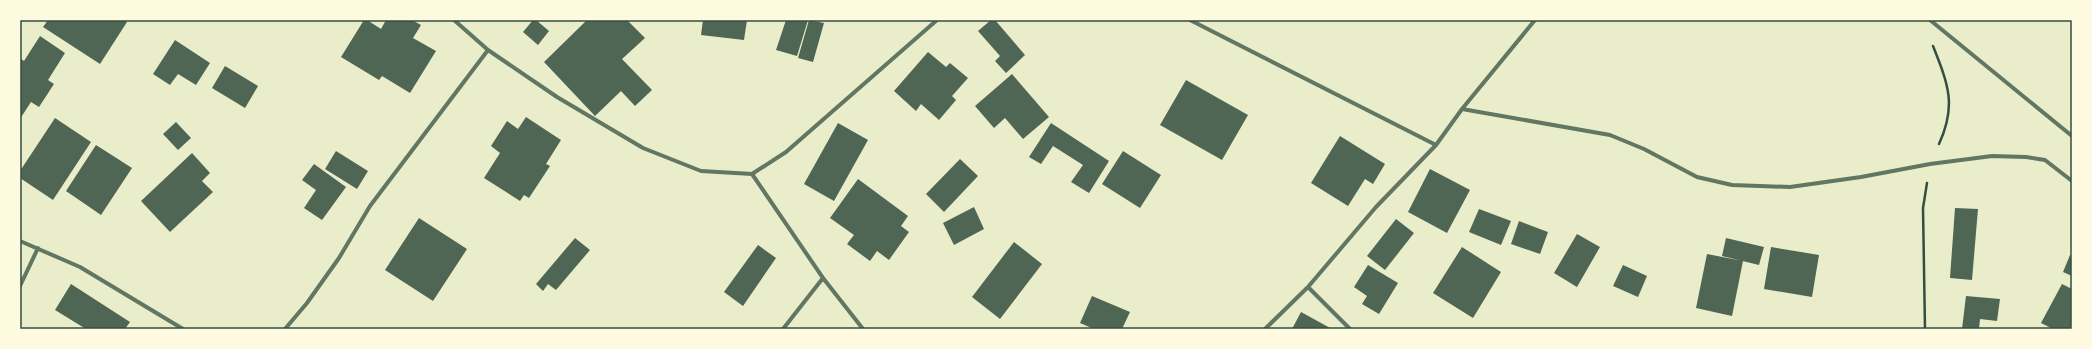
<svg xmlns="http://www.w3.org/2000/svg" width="2092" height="349" viewBox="0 0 2092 349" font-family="'IBM Plex Sans',sans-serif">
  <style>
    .building { fill: #4f6655 }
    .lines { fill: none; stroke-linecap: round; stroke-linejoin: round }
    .path { stroke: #344e41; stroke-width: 2.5 }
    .minor { stroke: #617663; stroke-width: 4 }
    .neatline { fill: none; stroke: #344e41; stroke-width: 1.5 }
  </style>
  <rect width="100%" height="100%" fill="#e9edc9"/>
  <path class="building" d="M48,20H124L127,22L100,64L43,27Z
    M364,20H367L381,29L386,20H412L421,25L413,38L436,51L410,93L382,76L379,80L341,57Z
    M533,20H536L549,31L538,45L523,32Z
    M587,20H627L645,38L622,59L652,90L635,106L621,91L595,116L544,62Z
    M703,20H747L744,40L701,35Z
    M786,20H808L797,56L776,50Z
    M809,20L824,23L813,62L798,58Z
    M991,20H995L1025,55L1006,73L995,61L1000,56L978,31Z
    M40,36L65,53L48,80L54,84L39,107L31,102L20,119V58L24,61Z
    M175,40L210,63L196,85L178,74L170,85L153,74Z
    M928,52L946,67L950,63L968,78L952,96L956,100L939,120L921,104L916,111L894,91Z
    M225,66L258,86L245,108L212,88Z
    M1012,74L1049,117L1023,139L1005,118L994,128L975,106Z
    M1186,80L1248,115L1222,160L1160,125Z
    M526,117L561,140L546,164L550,166L529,198L524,195L520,201L484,178L500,153L491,146L507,121L518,129Z
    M55,118L91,142L53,200L20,178V171Z
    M176,122L191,138L178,150L163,134Z
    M838,123L868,140L834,201L804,184Z
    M1051,123L1109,161L1089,193L1071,182L1083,165L1053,146L1041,164L1029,157Z
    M1340,136L1385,164L1373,184L1365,179L1348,206L1311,183Z
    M96,145L132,168L101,215L66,191Z
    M336,151L368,171L357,189L325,169Z
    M1123,151L1161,175L1140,208L1102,184Z
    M192,153L210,173L202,181L213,192L170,232L141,201Z
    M960,159L978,176L944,212L926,194Z
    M314,164L346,187L322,220L304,208L316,190L302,180Z
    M1430,169L1470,190L1447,233L1408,212Z
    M858,179L908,216L901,226L909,232L889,260L877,251L870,261L847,244L854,235L830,218Z
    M974,207L984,229L954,245L943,223Z
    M1955,208L1978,209L1972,280L1950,278Z
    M1479,209L1511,221L1501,245L1469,232Z
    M419,218L467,249L433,301L385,270Z
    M1396,219L1414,233L1385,270L1367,256Z
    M1519,221L1548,232L1540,254L1511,244Z
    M1577,234L1600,247L1577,287L1554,273Z
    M575,238L590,250L556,290L548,284L543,291L536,284Z
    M1726,238L1764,247L1759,265L1722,256Z
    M1014,242L1042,264L1000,319L972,297Z
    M758,245L776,258L743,306L724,292Z
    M1462,247L1501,272L1473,318L1433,293Z
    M1771,247L1819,255L1812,297L1764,289Z
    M1707,254L1743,261L1732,316L1696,308Z
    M2070,255L2072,256V276L2063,272Z
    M1368,265L1398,283L1379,314L1362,304L1367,296L1354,287Z
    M1623,265L1647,276L1638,297L1613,286Z
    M71,284L130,322L125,329H86L55,310Z
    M2062,284L2072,289V329H2053L2041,323Z
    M1092,296L1130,312L1122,329H1094L1080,323Z
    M1966,296L2000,299L1997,321L1980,319L1979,329H1962Z
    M1301,312L1332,329H1292Z"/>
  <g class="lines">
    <path class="path" d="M1933,46C1948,84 1957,105 1939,144
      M1925,329L1923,208L1927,183"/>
    <path class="minor" d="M454,20L488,50L557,97L643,148L701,171L752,174L786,152L937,20
      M1190,20L1436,145
      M1930,20L2072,136
      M1462,109L1610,135L1644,149L1697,177L1732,185L1790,187L1861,177L1930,164L1992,156L2026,157L2045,160L2072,181
      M752,174L823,278L863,329
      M20,241L80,267L183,329
      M20,286L38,248
      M1308,287L1350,329
      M285,329L307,303L339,258L370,206L488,50
      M783,329L823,278
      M1265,329L1308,287L1376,207L1436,145L1462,109L1535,20"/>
  </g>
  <rect width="2092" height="349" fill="none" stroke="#fefae0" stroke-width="42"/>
  <rect x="21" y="21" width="2050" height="307" class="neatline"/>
</svg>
